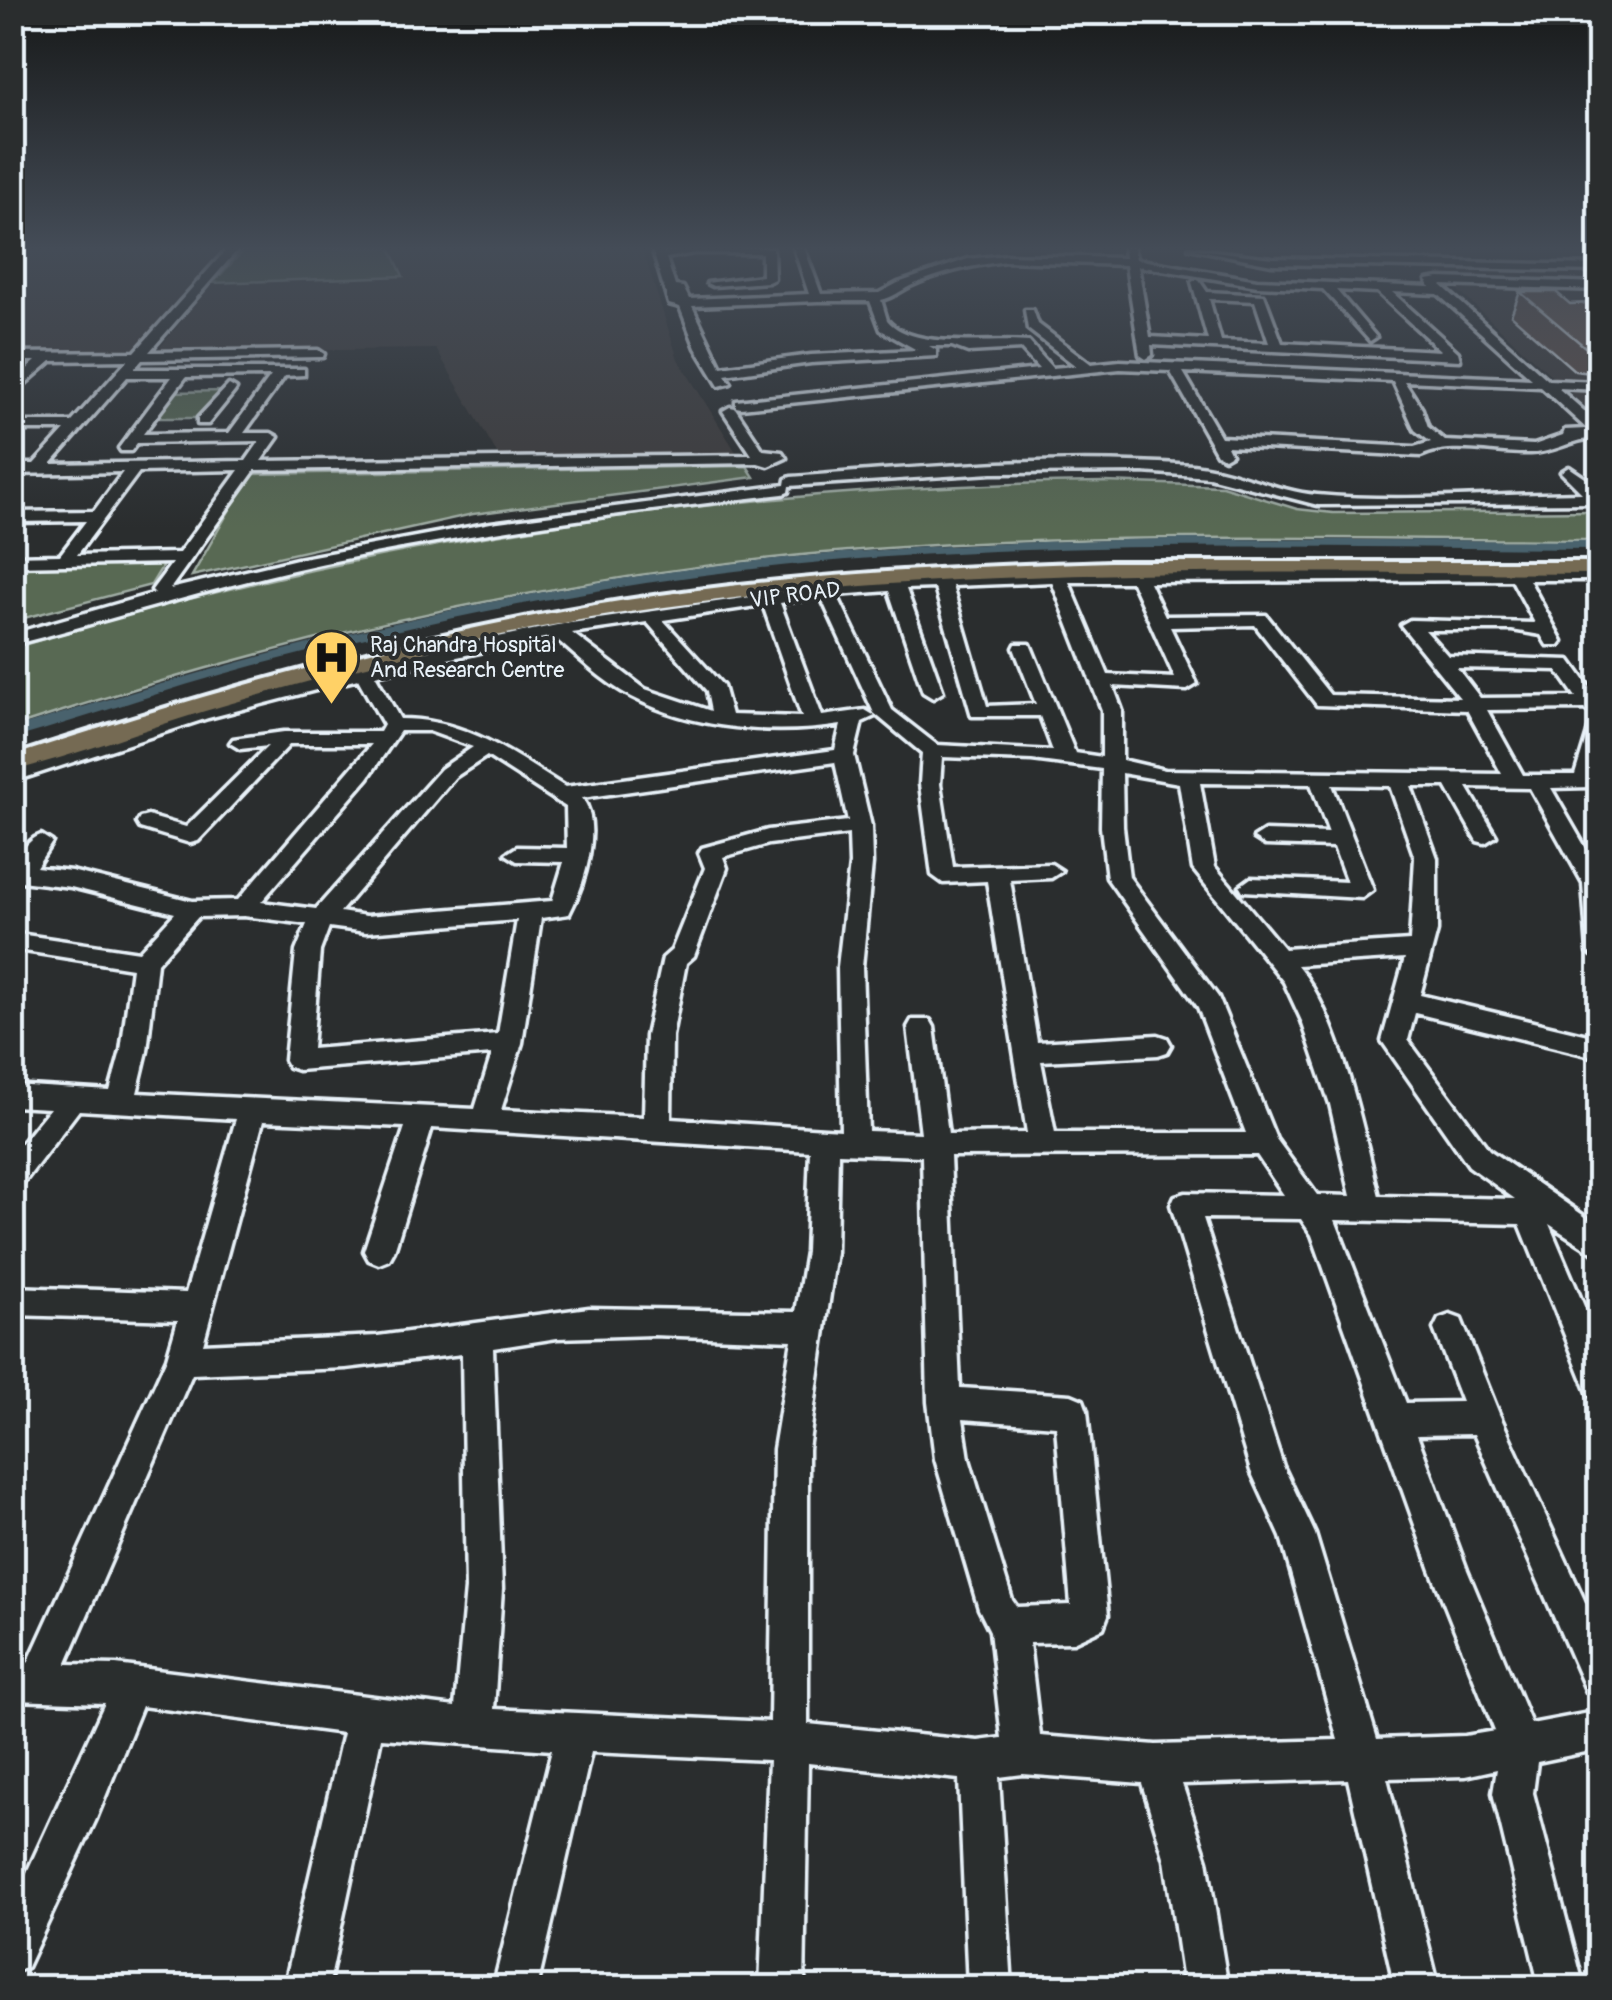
<svg xmlns="http://www.w3.org/2000/svg" width="1612" height="2000" viewBox="0 0 1612 2000" font-family="Pangolin,sans-serif">
  <style>
    .built { fill: #3e3b3a }
    .green { fill: #596952; stroke: #a0ada5; stroke-width: 2.5 }
    .lines { fill: none; stroke-linecap: round; stroke-linejoin: round }
    .canal { fill: #48626d; fill-rule: evenodd }
    .minor-casing { stroke: #e8f1f8; stroke-width: 7 }
    .major-casing { stroke: #e8f1f8; stroke-width: 8 }
    .minor { fill: #2a2d2e; fill-rule: evenodd }
    .major { fill: #746b52; fill-rule: evenodd }
    .wall { fill: #5e4f49; stroke: #e8f1f8; stroke-width: 2.5 }
    .building { fill: #6d5c55; stroke: #e8f1f8; stroke-width: 2.5 }
    .labels { text-anchor: middle; dominant-baseline: central; stroke-width: 8; stroke-linejoin: round; paint-order: stroke }
    .far-street-label { font-size: 22px; fill: #e8f1f8; stroke: #2a2d2e }
    .far-poi-label { font-size: 22px; fill: #e8f1f8; stroke: #2a2d2e; text-anchor: start }
  </style>
  <rect width="100%" height="100%" fill="#2a2d2e"/>
  <filter id="ink" filterUnits="userSpaceOnUse"><feTurbulence type="fractalNoise" baseFrequency=".01" numOctaves="2"/><feDisplacementMap in="SourceGraphic" scale="20" xChannelSelector="R" yChannelSelector="G"/><feConvolveMatrix kernelMatrix="1 2 1 2 8 2 1 2 1" color-interpolation-filters="sRGB"/></filter>
  <g filter="url(#ink)">
    <path class="built" d="M12,248H227L131,353L13,354Z
      M390,248H642L678,359L736,452L501,460L436,349L156,352L213,283L402,276Z
      M1432,267L1599,271V419Z"/>
    <path class="green" d="M246,248H390L403,276L213,283Z
      M221,391L202,418H152L173,392Z
      M747,466L754,477L473,514L192,576L250,474Z
      M1105,482L1222,486L1297,509L1333,513L1599,511V540C1357,539 1114,532 873,549C579,570 292,635 13,727V648C370,539 731,486 1105,482Z
      M165,562L151,585L13,621L12,564Z"/>
    <g class="lines">
      <path class="canal" d="M1180,539L1600,541V549C1298,548 995,536 696,576C543,596 393,629 245,668C166,689 90,717 12,739V729C236,658 464,598 697,568C857,547 1019,541 1180,539Z"/>
      <defs>
        <path id="minor" d="M228,248H239L149,352L318,350L324,354L323,357L142,360L134,369H304V375L285,376L244,433H271L278,437L261,461L752,455L723,411L730,407L735,408L763,450L782,452L786,458L768,466L758,463L255,470L170,589L297,559L491,523L785,485L786,479L791,477C924,467 1059,455 1192,465C1235,469 1274,491 1317,495C1404,503 1494,494 1582,493L1561,472L1569,467L1600,488V503L1318,505L1209,477L1143,472L992,473L789,486L788,492L783,494C619,513 454,534 293,570C198,592 106,621 12,645V634L155,593L152,590L172,563L12,566V556L60,555L86,521L12,522V512L94,511L123,472L12,474V464H34L65,430H12V422H72L128,360L51,361L12,395V383L36,361H12V353L135,352ZM271,376L229,433L143,434L186,377ZM127,377H172L119,448L121,451H131L137,443L260,441L246,461L51,464ZM239,470L179,553L77,555L139,472Z
          M652,248H662L664,253L687,248H773L774,279L768,282L713,286L707,283L762,276V253H694L666,258L675,286L683,287L689,299L809,294L794,248H804L821,294L879,293L898,283L968,259L1006,255L1125,258L1124,248H1134L1136,259L1257,280L1430,287L1427,280L1439,278L1600,283V290L1441,285L1548,380L1600,382V390L1558,388L1600,425V438C1575,437 1555,453 1531,453C1496,454 1450,441 1421,456L1227,446L1231,454L1224,458L1217,454L1170,371L1120,369L741,408L736,407V401L1039,369L1021,349L968,352L952,346H929L936,350V356L811,363L725,375L731,383L719,386L696,348L680,307L669,304ZM1006,261L1126,265L1140,355L1146,359L1152,355L1151,345L1460,360L1458,352L1392,292L1438,294L1532,379L1120,361L1091,364L1038,324L1033,310H1025L1028,329L1076,366L1052,368L1029,342C991,338 911,351 887,320L881,300C894,297 900,291 910,286C941,272 973,265 1006,261ZM1138,266L1257,286L1323,289L1370,341L1376,337L1336,290L1377,292L1441,351L1282,343L1264,295L1207,292L1198,279L1192,282L1208,340L1150,337ZM1209,299L1255,301L1269,343L1221,341ZM818,301H870L881,330L917,350L811,355L721,367L692,306ZM1183,372L1393,381L1415,430L1431,442L1414,447L1221,437ZM1404,381L1541,387L1587,429L1565,430L1563,435L1534,445L1445,441L1428,427L1422,409Z
          M1189,248L1272,258L1600,265V271L1272,264Z
          M229,385L236,389L234,392L208,424H198V418Z
          M1600,570V580H1529L1562,641L1559,645H1547L1541,635L1512,630H1425L1448,656L1570,660L1600,702V718L1584,709L1487,710L1523,775H1575L1590,726L1600,720V761L1590,787L1551,788L1600,873V960L1588,952L1583,883L1530,788L1467,787L1496,836L1485,843L1477,841L1446,786H1411L1437,858V931L1420,995L1600,1038V1058L1415,1013L1408,1040L1489,1150L1600,1227V1257L1549,1224L1600,1344V1399L1589,1395L1520,1224L1335,1220L1406,1403L1462,1402L1434,1329L1439,1319L1450,1315L1461,1319L1499,1414L1600,1635V1698L1587,1692L1474,1434L1417,1435L1467,1570L1531,1724L1600,1711V1749L1537,1762L1533,1793L1584,1988H1540L1493,1793L1497,1769L1465,1776L1387,1778L1439,1988H1395L1348,1779L1182,1784L1207,1860L1228,1988H1184L1165,1860L1142,1783L1023,1774L999,1777L1012,1988H968L959,1779L808,1763L804,1988H760L769,1760L591,1752L537,1988H493L552,1750L381,1738L328,1988H284L343,1733L142,1706L96,1819L27,1967L12,1973V1905L105,1703L12,1700V1662L28,1663L167,1358L178,1320L12,1315V1287L186,1293L236,1119L79,1110L22,1185L12,1189V1155L50,1108L12,1106V1085L110,1091L121,1051L132,968L12,949V933L139,952L175,913L71,887L12,880C12,866 25,840 41,835L52,842L36,867L71,871L192,901L238,900L372,744H290L198,841L190,843L140,828L137,823L140,818L148,816L186,827L268,746L240,749L230,743L233,739L284,732H380L384,725L358,679L208,718L12,782V769L194,710L391,659L557,625L848,583L1058,571ZM1512,580L1535,623L1410,620L1401,625L1460,698L1330,695L1266,615L1165,616L1149,582ZM1052,582L1102,710V757L1075,753L1030,644H1016L1014,648L1036,704L987,706L952,586ZM1069,582H1132L1175,678L1108,675ZM935,588L972,716H1040L1053,751L937,745L892,710L837,595L889,591L923,692L933,698L943,692L906,589ZM821,597L874,713L922,753L920,784L932,875L943,883L987,881L1027,1133L948,1134L934,1027L930,1020H912L908,1027L921,1133L868,1131L862,967L872,864L871,826L854,755L862,722L875,716L865,710L822,716L780,603ZM763,605L802,717L731,715L723,686L663,620ZM647,622L707,691L711,711L645,689L572,633ZM1255,625L1317,705L1467,710L1502,774L1165,770L1122,760V710L1113,686L1187,690L1197,684L1170,627ZM553,636C579,658 603,682 632,697C695,730 774,735 841,725L835,750L565,787C512,754 466,719 400,719L375,675ZM1457,668L1557,670L1576,697L1480,698ZM400,731H429L473,747L441,769L316,909L261,902L368,778ZM487,756L566,807L567,848L517,847L506,854L517,861L564,862L552,901L366,916L340,912L455,777ZM942,757L1032,760L1102,769L1101,827L1107,878L1198,1007L1246,1133H1055L1041,1061L1158,1055L1167,1052L1171,1045L1167,1038L1158,1035L1037,1042L1010,880L1051,878L1062,871L1051,864L953,867L940,784ZM835,762L848,821L768,830L702,848L699,853L705,868L672,950L663,958L646,1036L644,1117L501,1110L522,1043L541,918L569,914C584,886 603,825 582,798ZM1122,773L1179,783L1193,869L1284,982L1302,1021L1330,1104L1351,1196L1317,1195L1276,1139L1218,997L1129,877L1123,827ZM1200,783L1311,784L1329,833L1265,831L1254,838L1265,845L1334,847L1347,882L1251,878L1240,886L1243,891L1362,898L1373,890L1332,785L1390,786L1415,858L1410,941L1284,949L1215,867ZM849,834L850,864L838,967L841,1130L671,1119L672,1036L686,963L694,956L727,868L723,857L769,844ZM244,916L307,924L296,951L285,1060L289,1067L298,1070L492,1054L475,1109L137,1093L147,1051L157,963L198,917ZM517,920L498,1034L312,1049L320,951L329,927L366,932ZM1405,958L1382,1041L1469,1166L1515,1199L1379,1196C1363,1130 1341,1018 1297,965ZM263,1121L405,1127L364,1251L369,1260L379,1264L389,1260L394,1251L432,1128L810,1151L806,1252L796,1312L589,1308L378,1336L203,1344ZM838,1153L922,1156L928,1402L935,1459L979,1609L990,1631L1002,1738L978,1741L808,1724V1449L836,1252ZM1257,1155L1284,1195L1185,1193L1175,1196L1171,1205L1251,1471L1281,1537L1338,1740L1156,1745L1040,1736L1029,1643L1073,1642L1103,1628L1108,1615L1087,1411L1083,1400L1071,1395L960,1388L950,1156ZM1203,1218L1301,1219L1312,1235L1431,1570L1495,1731L1465,1736L1377,1739L1315,1534L1283,1466ZM652,1335L792,1340L774,1449L770,1722L494,1709L502,1589L493,1348L557,1338ZM462,1354L466,1589L455,1707L116,1665L66,1664L192,1374L346,1368ZM963,1419L1056,1426L1071,1605L1017,1607L1012,1600L969,1459Z"/>
        <path id="major" d="M1110,562H1600V574C1274,573 946,563 623,613C481,635 342,670 205,711C141,730 78,755 12,771V756C212,691 413,634 620,601C783,575 947,567 1110,562Z"/>
      </defs>
      <use href="#minor" class="minor-casing"/>
      <use href="#major" class="major-casing"/>
      <use href="#minor" class="minor"/>
      <use href="#major" class="major"/>
    </g>
    <path class="wall" d="M1520,292L1570,304L1600,303V374L1575,371L1511,315Z"/>
    <path class="building" d="M1520,292H1556L1570,304L1600,303V349L1585,347Z"/>
  </g>
  <linearGradient id="sky" x2="0" y2="1"><stop stop-color="#171919"/><stop offset="0.47" stop-color="#444c57"/><stop offset="1" stop-color="#444c57" stop-opacity="0"/></linearGradient>
  <rect width="1612" height="528" fill="url(#sky)"/>
  <defs>
    <symbol id="hospital-pin" viewBox="-11 -11 22 30"><path d="M0 17L-7.5 6A9.5 9.5 0 1 1 7.5 6Z" fill="#ffd166" stroke="#2a2d2e"/><path d="M-5-5h3v3.5h4V-5h3V5h-3V1.5h-4V5h-3Z" fill="#111"/></symbol>
  </defs>
  <g fill-rule="evenodd">
    <use href="#hospital-pin" x="300" y="626" width="63" height="86"/>
  </g>
  <g class="labels">
    <g class="far-street-label">
      <text transform="translate(795 595) rotate(-7)">VIP ROAD</text>
    </g>
    <g class="far-poi-label">
      <text x="370" y="645">Raj Chandra Hospital<tspan x="370" dy="25">And Research Centre</tspan></text>
    </g>
  </g>
  <rect width="1612" height="2000" fill="none" stroke="#2a2d2e" stroke-width="50"/>
  <rect x="25" y="25" width="1562" height="1950" fill="none" stroke="#e8f1f8" stroke-width="4" filter="url(#ink)"/>
</svg>
